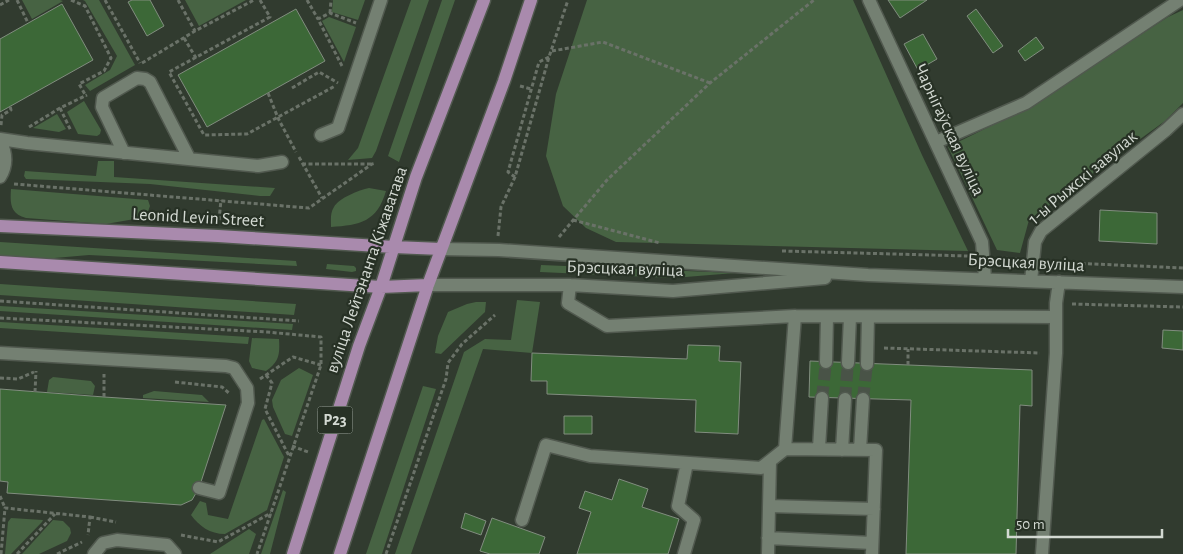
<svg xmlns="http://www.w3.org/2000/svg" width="1183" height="554" viewBox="0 0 1183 554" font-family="'Alegreya Sans',sans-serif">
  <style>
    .green { fill: #476343 }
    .building { fill: #3c6837; stroke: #818d7f }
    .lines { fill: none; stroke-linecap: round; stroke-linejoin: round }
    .minor-tunnel { stroke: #495347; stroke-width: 12; stroke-dasharray: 12 6; stroke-linecap: butt }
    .minor-casing { stroke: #51594f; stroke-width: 15 }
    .major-casing { stroke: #51594f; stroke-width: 15 }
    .path { stroke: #6a7268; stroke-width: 3; stroke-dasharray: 4 2.5; stroke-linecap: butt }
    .minor { stroke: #748072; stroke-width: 12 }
    .major { stroke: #a98aad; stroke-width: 12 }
    .labels { text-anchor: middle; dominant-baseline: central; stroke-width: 4.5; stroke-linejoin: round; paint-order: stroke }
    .shield { fill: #273125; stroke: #9fa79e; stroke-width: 1 }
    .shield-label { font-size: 16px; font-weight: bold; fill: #d3d9d2 }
    .street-label { font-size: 18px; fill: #d3d9d2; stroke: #273125 }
  </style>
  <rect width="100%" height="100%" fill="#313b2f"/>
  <path class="green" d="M22,0H60L63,1L32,19Z
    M83,0H99L135,65L90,91L85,85L110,70L117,56L85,1Z
    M185,0H246L199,26Z
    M333,0H365L358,20L332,12Z
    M411,0H429L376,151L372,158L348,160L358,148Z
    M442,0H455L399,162L388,156Z
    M587,0H853L922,155L968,251L616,242L586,228L563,206L546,156L556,94Z
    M1183,10V103L1165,121L1029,220L1020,253L997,250L948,147L1023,110L1168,17Z
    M329,17L356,27L344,62L322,21Z
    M84,101L101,130L100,134L97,136L78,134L67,112Z
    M57,114L66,129L59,132L33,128Z
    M98,161H114V177L275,188L270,196H260L150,184L26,179L24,176L25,171L96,176Z
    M369,188L386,191C377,222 360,225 331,227C331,220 330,213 334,207C339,198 359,190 369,188Z
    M11,189L148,200L150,206L146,217L106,224L26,218C10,214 10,203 11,189Z
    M0,242L296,261L297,266L89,255L43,259L0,256Z
    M327,264L354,266L356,268V271L352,272L326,269Z
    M541,265L735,273L673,278L540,272Z
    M0,284L296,304L294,315L0,295Z
    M517,300L540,302L532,353L483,349L411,554H395L464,352L485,339L511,340Z
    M476,302H486L485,312L441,354L435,353L438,336L448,312L467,304Z
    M0,306L293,324L292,330L0,311Z
    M0,322L249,337L248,344L0,328Z
    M252,338L279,339C280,355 279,362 266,371L252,368L249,361Z
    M299,368L313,375L292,436L285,434L273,407L272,400L281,380Z
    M53,377L91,381L95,386L93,395L47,392L49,380Z
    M423,386L436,389L382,554H366Z
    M154,391L202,395L209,402L143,398V395Z
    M264,419L284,457L267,510L225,534C210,534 199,526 191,515L200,501L206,503L208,515L228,519L262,420Z
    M283,490L286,492L270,554H261Z
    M11,518L43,520L42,522L11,554H5L8,522Z
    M53,520L63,521L70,528L71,533L67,541L39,554H22Z
    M249,529L256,534L249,554H210Z"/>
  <path class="building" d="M132,0H150L164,26L147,36L128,2Z
    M888,0H927L900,18Z
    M62,4L93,60L0,112V39Z
    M296,9L325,61L207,127L178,75Z
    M976,9L1003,46L993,53L967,16Z
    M923,34L937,59L918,70L904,44Z
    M1036,37L1044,48L1025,61L1018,51Z
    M1100,210L1157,213V244L1099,241Z
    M1163,330L1183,331V350L1162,348Z
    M688,345L720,346L719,361L741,362L738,434L695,432L696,400L547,394V381H531L532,353L687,359Z
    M810,361L1032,370V406L1020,405L1016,554H906L911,400L809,397Z
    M0,389L104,397L226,405L199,488L192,500L181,505L7,493L8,482L0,481Z
    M564,416H592V434H564Z
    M619,479L648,489L642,507L679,519L668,554H577L591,512L579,508L585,491L612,500Z
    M465,513L486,521L481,535L461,528Z
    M492,518L545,537L539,554H490L480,551Z"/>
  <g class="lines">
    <path class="minor-tunnel" d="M822,398L826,362
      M845,399L848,363
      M863,399L867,364"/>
    <defs>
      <path id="minor" d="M869,0L982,242L985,278
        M321,135L338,128L381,0
        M0,139L27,143L258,166L282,162
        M0,141C7,153 7,166 0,177
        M936,142L1026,103L1180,0
        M124,153L102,107L103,98L137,78L145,79L150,82L189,158
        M441,249L499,250L868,275L1183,287
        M1031,281L1035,242L1041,231L1166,130L1183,114
        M428,285H570L673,291L825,278
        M570,285L568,303L607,326L795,316L1056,317
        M795,316L785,449L876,450L872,554
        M0,353L226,366L234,368L247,388L248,403L219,493L199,488
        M826,362L827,317
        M848,363L850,317
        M867,364L868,317
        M819,448L822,398
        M842,450L845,399
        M860,450L863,399
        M769,506L874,509
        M522,520L546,445L590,456L761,468L785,449
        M768,538L872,543
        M94,554L103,543L117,540L167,545L175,554
        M684,554L694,520L678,506L687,463
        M768,554L770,461
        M1042,554L1056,353V303L1059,282"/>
      <path id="major" d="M0,226L218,236L394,247L441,249
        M0,262L381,287L428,285
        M293,554L359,346L381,287L416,177L484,0
        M340,554L428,285L504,81L531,0"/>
    </defs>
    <use href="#minor" class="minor-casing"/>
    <use href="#major" class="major-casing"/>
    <path class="path" d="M17,0L28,23
      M71,0L85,6L111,58L104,71L79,84L86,96
      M105,0L140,63
      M178,0L195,31
      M260,0L270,17L169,72L204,135L247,134L335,86
      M307,0L318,19
      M0,5L9,0
      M330,13L331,0
      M184,38L196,58
      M552,51L603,42L710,83
      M142,63L195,31L254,0
      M342,66L318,19L330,13L356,23
      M520,86L531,89
      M292,88L319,72L338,83
      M268,93L278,118L296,152
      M60,108L71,131
      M1,125L2,115L11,110L10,106
      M29,127L60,108L87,95
      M299,157L322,198
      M302,164H372
      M515,177L508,172L539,62L549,57
      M14,184L309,208L372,164L376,163
      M219,220L221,200
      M573,220L660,243
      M498,236L501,207L515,177L549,57L568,0
      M559,237L607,180L710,83L814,0
      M782,251L968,256
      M1000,258L1018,259
      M1049,262L1183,268
      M0,301L299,321
      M1072,304L1183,307
      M0,318L267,332L321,337V365L257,554
      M884,348L1040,353
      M908,365V349
      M266,375L272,383L265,409L289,456
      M0,378L18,379L34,372
      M260,379L293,357L321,365
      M175,382L222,387L230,394
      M35,392L36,371
      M104,397V374
      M292,446L308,452
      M0,496L5,508
      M90,517L116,522
      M181,535L218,542L271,513
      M1,554L5,508L90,517L88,535
      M17,554L55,514
      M57,554L82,542
      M386,554L446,379L448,363L462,344L495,315"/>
    <use href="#minor" class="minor"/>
    <use href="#major" class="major"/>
  </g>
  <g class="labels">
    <rect class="shield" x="317.5" y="406.5" width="35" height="27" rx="4"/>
    <g class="shield-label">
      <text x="335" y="420">Р23</text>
    </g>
    <g class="street-label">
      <text transform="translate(949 130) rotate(65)">Чарнігаўская вуліца</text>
      <text transform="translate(1083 178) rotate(-40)">1-ы Рыжскі завулак</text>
      <text transform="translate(198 218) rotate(3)">Leonid Levin Street</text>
      <text transform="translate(1026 263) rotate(3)">Брэсцкая вуліца</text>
      <text transform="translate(625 269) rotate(2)">Брэсцкая вуліца</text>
      <text transform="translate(367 270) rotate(-71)">вуліца Лейтэнанта Кіжаватава</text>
    </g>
  </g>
  <path d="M1008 529v8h154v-8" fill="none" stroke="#d3d9d2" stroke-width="2.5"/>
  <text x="1016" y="529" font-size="15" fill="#d3d9d2" stroke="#273125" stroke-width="4" paint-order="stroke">50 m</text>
</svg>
